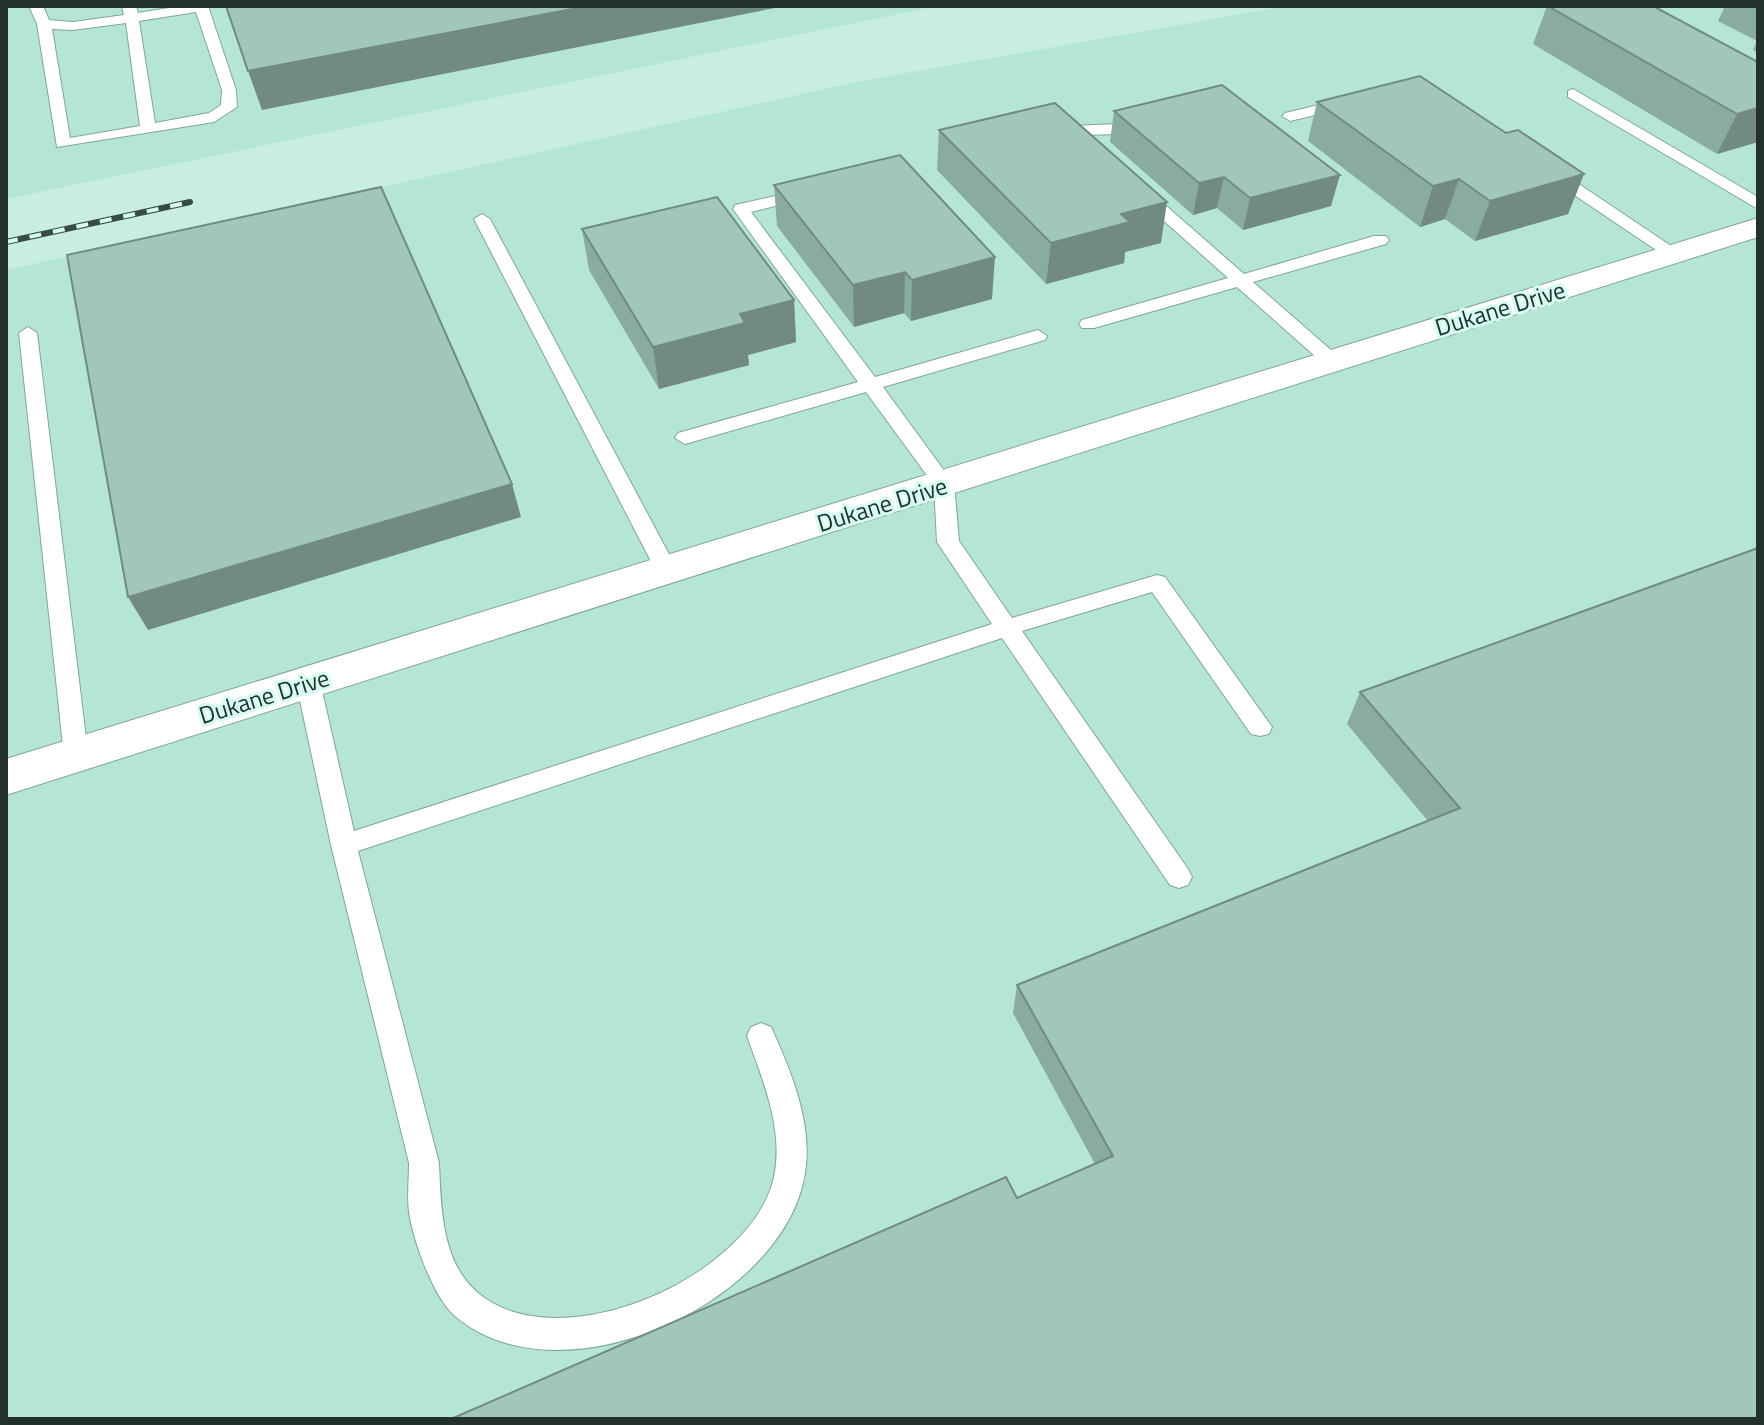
<svg xmlns="http://www.w3.org/2000/svg" width="1764" height="1425" viewBox="0 0 1764 1425" font-family="'Titillium Web',sans-serif">
  <style>
    .built { fill: #b5e5d7 }
    .lines { fill: none; stroke-linecap: round; stroke-linejoin: round }
    .lane-casing { stroke: #81a59b; stroke-width: 2 }
    .street-casing { stroke: #81a59b; stroke-width: 2 }
    .lane { fill: #fff; fill-rule: evenodd }
    .street { fill: #fff; fill-rule: evenodd }
    .rail-casing { stroke: #394b46; stroke-width: 6 }
    .rail { stroke: #d5fcf1; stroke-width: 4; stroke-dasharray: 12; stroke-linecap: butt }
    .wall { fill: #8aaba2 }
    .shaded-wall { fill: #718b84 }
    .building { fill: #a1c7bc; stroke: #718b84; stroke-width: 2 }
    .labels { text-anchor: middle; dominant-baseline: central; stroke-width: 6; stroke-linejoin: round; paint-order: stroke }
    .street-label { font-size: 24px; fill: #22312d; stroke: #d5fcf1 }
  </style>
  <rect width="100%" height="100%" fill="#c8eee3"/>
  <path class="built" d="M6,6H937L6,199Z
    M1286,6H1758V1419H6V270L861,81Z"/>
  <g class="lines">
    <defs>
      <path id="lane" d="M29,6H43L49,20L73,22L124,15L122,6H136L138,13L181,6H208L236,90L237,107L214,122L57,147L37,24ZM196,12L222,90L221,105L209,113L155,123L139,21ZM126,23L140,126L70,138L52,29L73,30Z
        M1573,89L1758,197V209L1568,97V91Z
        M1348,98L1356,103L1353,106L1290,121L1282,116L1285,113Z
        M1144,117L1152,122L1149,125L1116,134L1087,135L1096,144L1088,149L1065,131L1073,126L1116,124Z
        M1552,168L1558,170L1683,254L1674,259L1668,258L1546,176L1544,173Z
        M1142,188L1148,190L1244,274L1374,236H1386L1389,240L1386,244L1253,282L1339,357L1341,361L1339,365H1325L1237,287L1094,328H1082L1079,324L1082,320L1228,278L1136,196L1134,193L1136,190Z
        M806,189L812,191L814,194L812,197L751,212L875,377L1038,330L1047,336L1045,340L883,387L954,484L959,541L1012,618L1157,575L1165,577L1272,727L1269,734L1260,736L1251,734L1152,592L1022,631L1188,869L1192,877L1188,885L1179,888L1170,885L1002,638L358,851L439,1163C441,1206 441,1262 478,1293C561,1362 752,1276 774,1177C784,1129 763,1081 747,1036L751,1027L761,1023L771,1027C791,1071 813,1123 805,1173C785,1303 560,1406 455,1316C433,1297 413,1240 409,1212C407,1196 409,1179 409,1163L331,845L296,682L300,676L308,673L316,676L320,682L354,831L992,624L937,542L934,485L866,392L685,444L675,438L678,433L858,382L733,209L735,205Z
        M482,214L490,219L678,571L675,576H659L656,571L474,219Z
        M28,327L37,333L88,755L85,762L76,765L67,762L64,755L19,333Z"/>
      <path id="street" d="M1758,218V237L6,795V759Z"/>
    </defs>
    <use href="#lane" class="lane-casing"/>
    <use href="#street" class="street-casing"/>
    <use href="#lane" class="lane"/>
    <use href="#street" class="street"/>
    <defs>
      <path id="rail" d="M6,242L190,202"/>
    </defs>
    <use href="#rail" class="rail-casing"/>
    <use href="#rail" class="rail"/>
  </g>
  <path class="wall" d="M1547,6H1653L1758,142L1717,154L1533,44Z
    M1725,6H1758V53L1753,50L1757,41L1718,21Z
    M1317,102L1506,133L1584,174L1568,214L1475,241L1445,219L1420,227L1308,141Z
    M1114,111L1331,206L1243,230L1217,208L1193,215L1110,142Z
    M939,130L1161,243L1125,252L1124,263L1046,284L937,170Z
    M774,185L992,299L911,321L904,313L854,327L777,226Z
    M582,229L794,300L796,342L748,355L749,365L659,389L589,270Z
    M1758,548V1419L1017,1198L1095,1164L1013,1013L1017,985L1428,821L1347,724L1360,692Z"/>
  <path class="shaded-wall" d="M588,6H785L262,110L248,71Z
    M1758,108V142L1717,154L1737,114Z
    M1584,174L1568,214L1475,241L1490,201Z
    M1340,175L1331,206L1243,230L1250,198Z
    M1224,177L1217,208L1193,215L1199,183Z
    M1459,179L1445,219L1420,227L1433,186Z
    M1167,202L1161,243L1125,252L1124,263L1046,284L1051,243L1121,214Z
    M995,257L992,299L911,321L912,280Z
    M905,272L904,313L854,327L853,285Z
    M794,300L796,342L748,355L749,365L659,389L653,347L740,314Z
    M512,484L521,517L148,630L128,597Z"/>
  <path class="building" d="M226,6H588L248,71Z
    M1548,6H1653L1758,62V108L1737,114Z
    M1420,76L1506,133L1518,130L1584,174L1490,201L1459,179L1433,186L1317,102Z
    M1222,85L1340,175L1250,198L1224,177L1199,183L1114,111Z
    M1055,103L1167,202L1121,214L1130,222L1051,243L939,130Z
    M900,155L995,257L912,280L905,272L853,285L774,185Z
    M381,187L512,484L128,597L67,255Z
    M717,197L794,300L740,314L745,323L653,347L582,229Z
    M1758,548V1419H451L1006,1177L1017,1198L1113,1156L1017,985L1460,808L1360,692Z"/>
  <g class="labels">
    <g class="street-label">
      <text transform="translate(1500 308) rotate(-17)">Dukane Drive</text>
      <text transform="translate(882 504) rotate(-17)">Dukane Drive</text>
      <text transform="translate(264 696) rotate(-17)">Dukane Drive</text>
    </g>
  </g>
  <rect width="1764" height="1425" fill="none" stroke="#22312d" stroke-width="16"/>
</svg>
